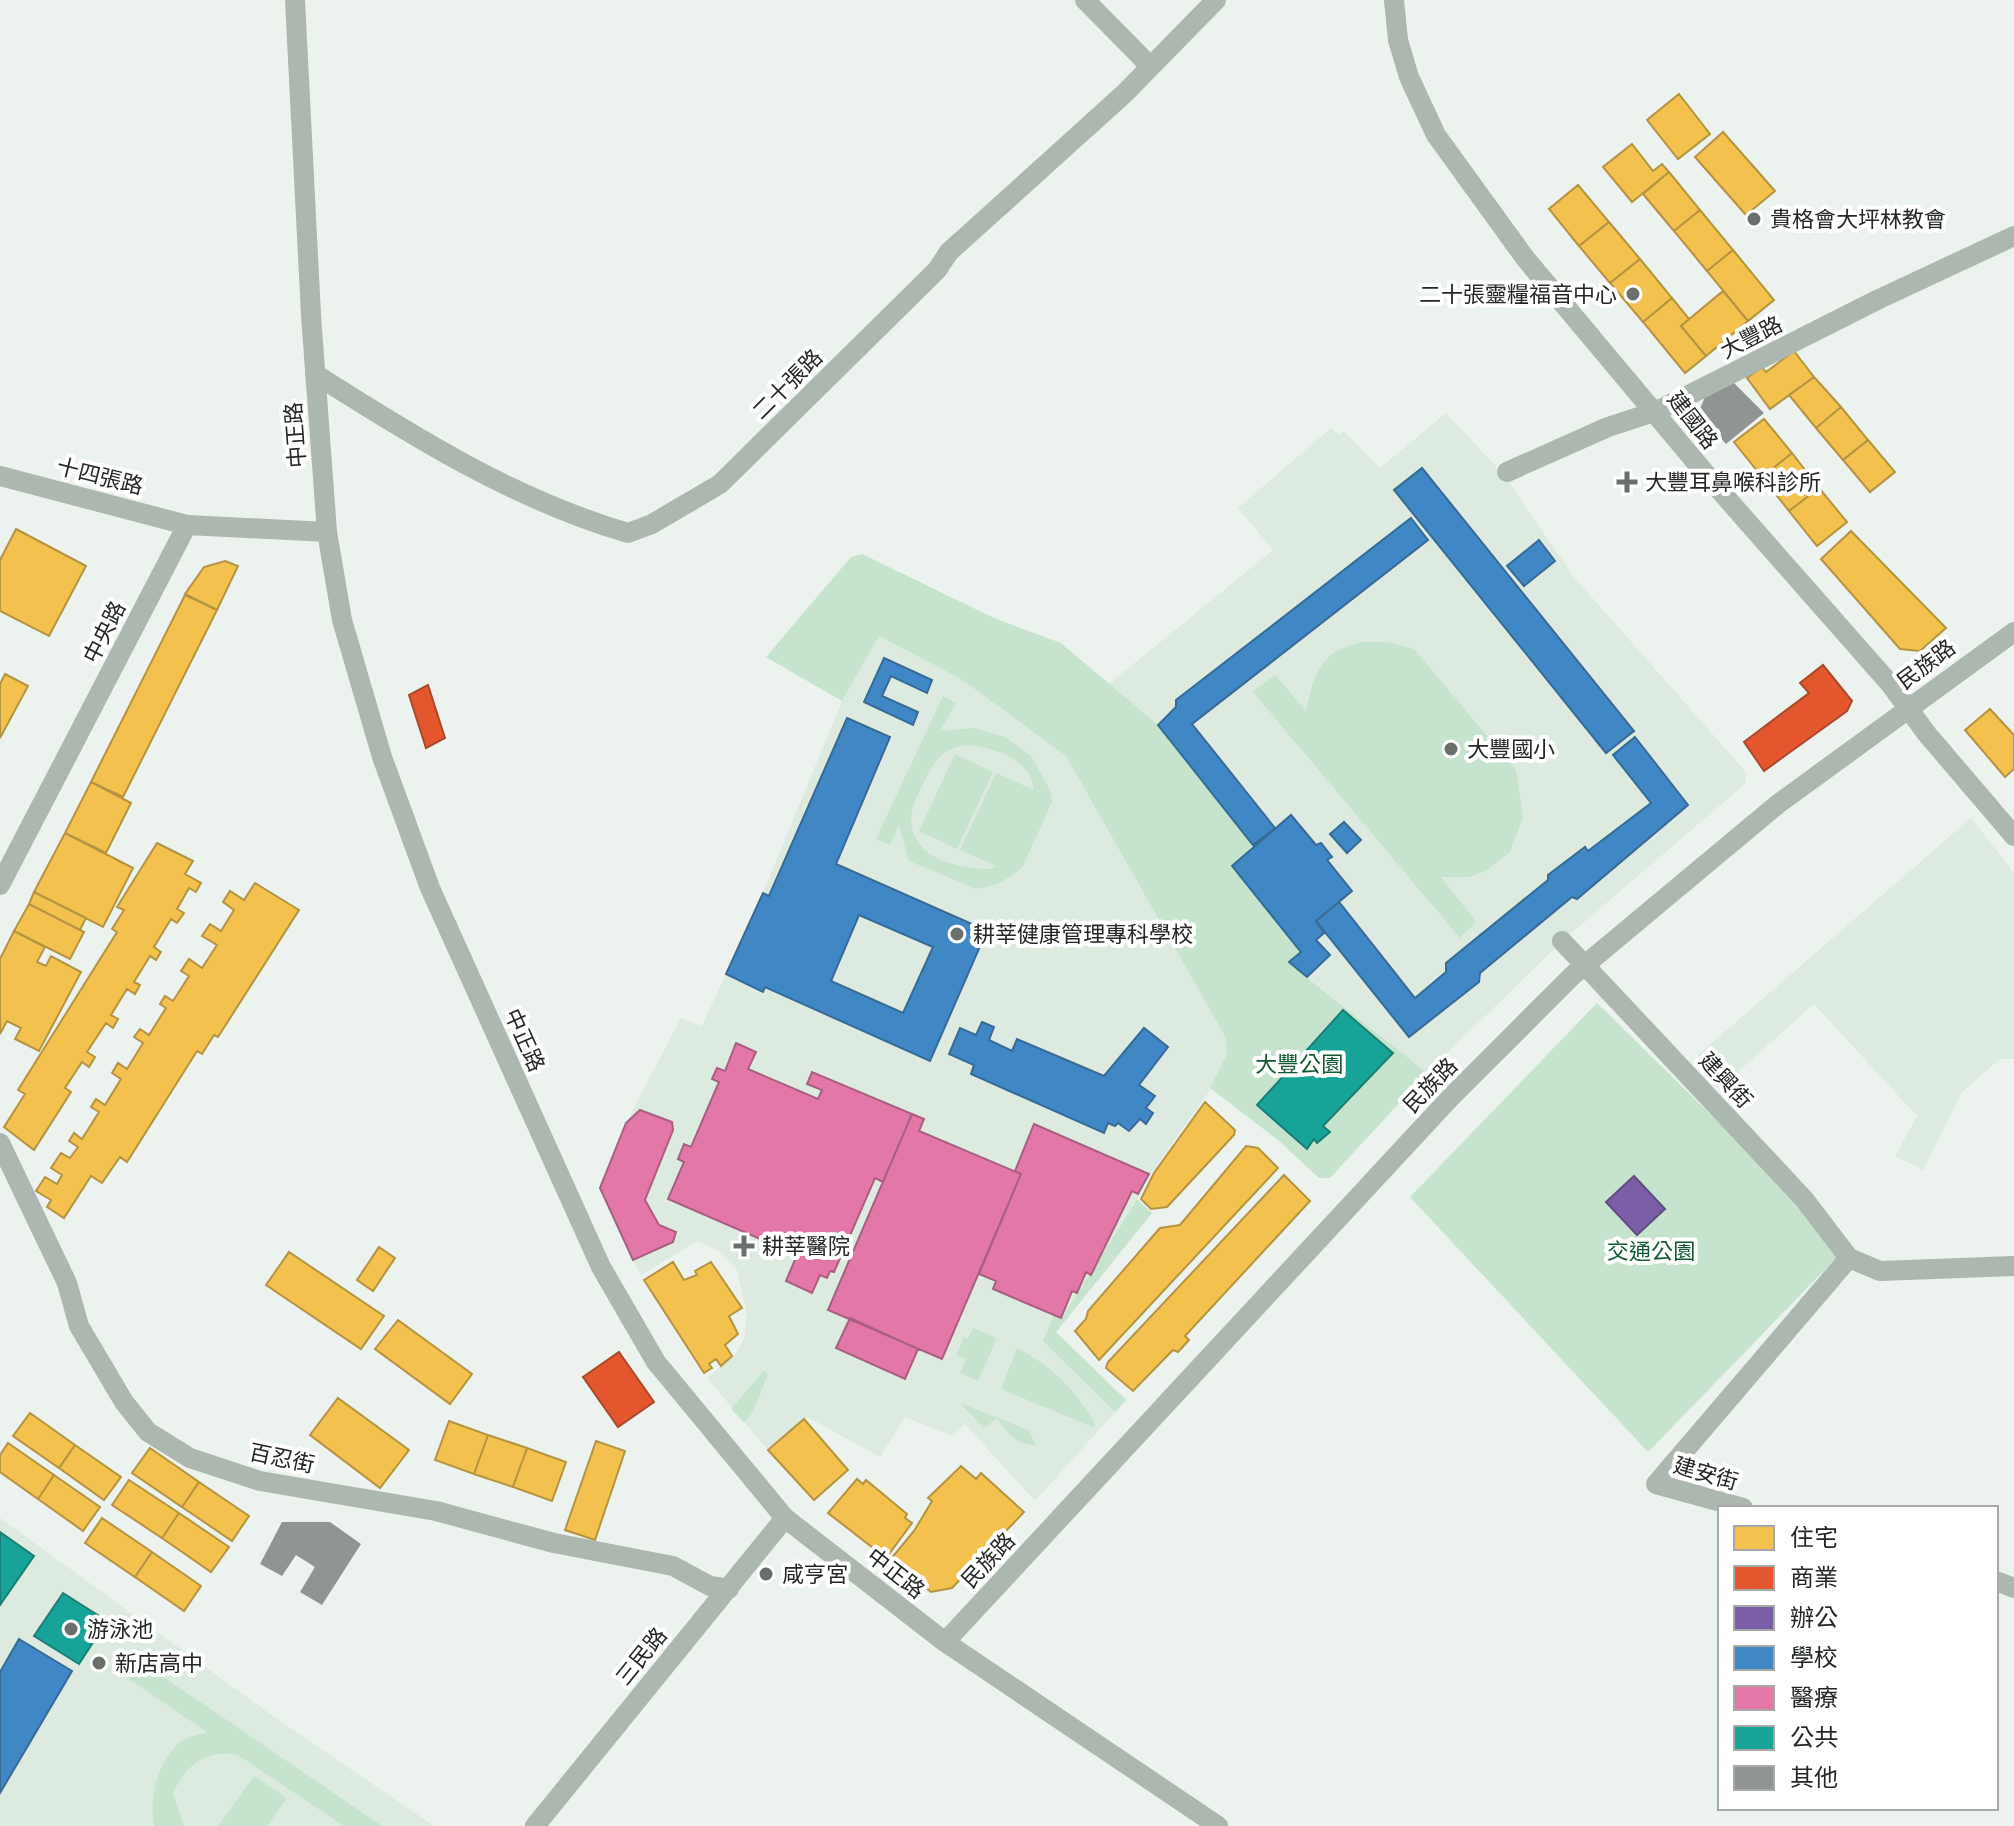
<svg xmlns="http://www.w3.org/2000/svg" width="2014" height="1826" viewBox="0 0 2014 1826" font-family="'PT Sans','Noto Sans TC',sans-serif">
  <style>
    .built { fill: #dceae0; fill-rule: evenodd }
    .green { fill: #c6e3cd; fill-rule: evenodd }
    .homes { fill: #f2c14e; stroke: #b49341; stroke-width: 2 }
    .shops { fill: #e4572e; stroke: #aa492b; stroke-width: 2 }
    .offices { fill: #7b5ea7; stroke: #614e80; stroke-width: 2 }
    .schools { fill: #3f88c5; stroke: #376b95; stroke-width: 2; fill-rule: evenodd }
    .health { fill: #e377a8; stroke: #a95f80; stroke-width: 2 }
    .public { fill: #17a398; stroke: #1b7e75; stroke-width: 2 }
    .building { fill: #909591 }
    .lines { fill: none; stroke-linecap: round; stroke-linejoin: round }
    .minor { stroke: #abb7af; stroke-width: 20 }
    .poi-dot { fill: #696f6a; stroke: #fff; stroke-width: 3 }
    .labels { text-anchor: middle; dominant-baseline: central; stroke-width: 8; stroke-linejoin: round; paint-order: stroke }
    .poi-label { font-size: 22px; fill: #232824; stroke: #fff; text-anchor: start }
    .street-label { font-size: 22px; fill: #232824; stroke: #fff }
    .park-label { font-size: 22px; fill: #125830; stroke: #fff }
  </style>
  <rect width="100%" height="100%" fill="#ecf2ed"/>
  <path class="built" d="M1446,413L1504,475L1574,577L1746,772L1745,784L1562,941L1427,1073L1289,962L1301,951L1232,866L1253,846L1158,725L1109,684L1273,550L1238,508L1331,428L1339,435L1344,431L1380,468Z
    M879,636L961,679L1066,756L1226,1038L1227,1054L1208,1093L1152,1172L1138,1199L1152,1213L1056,1332L1126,1400L1035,1501L965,1424L953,1436L905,1417L880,1457L807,1417L768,1450L707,1378L736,1354L744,1338L747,1313L737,1270L717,1250L698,1241L641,1275L633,1260L672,1242L676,1232L659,1225L645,1200L673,1130L672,1122L640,1110L626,1123L681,1018L702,1026L763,893L842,701ZM737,1044L756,1052L748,1069L818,1099L822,1090L807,1083L813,1072L924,1119L919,1131L1015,1171L1034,1124L1149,1174L1138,1194L1132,1191L1102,1253L1099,1252L1086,1272L1077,1293L1072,1291L1061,1317L979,1274L941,1359L850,1318L883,1182L875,1178L834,1272L830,1271L827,1278L820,1275L812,1292L786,1281L797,1255L668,1199L719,1082L712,1079L717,1068L725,1071Z
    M1971,818L2014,873V1059H2000L1962,1092L1923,1170L1895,1156L1917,1116L1814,1004L1722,1086L1698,1055Z
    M0,1518L273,1716L434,1826H0Z"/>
  <path class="green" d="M862,554L994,618L1061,643L1158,725L1253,845L1232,867L1301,952L1289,963L1427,1073L1330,1178H1319L1279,1141L1210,1088L1227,1054L1226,1038L1066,756L961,679L879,636L842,701L766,657L851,557Z
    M1363,642H1387L1414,649L1516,770L1523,817L1510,852L1487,870L1469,877H1441L1476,922L1460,938L1253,692L1275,675L1306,711C1315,672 1319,651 1363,642Z
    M943,696L956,703L940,731L973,728L1005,737L1031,756L1050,790L1052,802L1022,868L1000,883L977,889L909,861L899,825L890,845L876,839ZM969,745C995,748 1031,759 1034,790L996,773L960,850L996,866L990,869C961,869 915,860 911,823C910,808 918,795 924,782C935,760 943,747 969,745Z
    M955,754L993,772L957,849L919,831Z
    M1597,1003L1812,1214L1840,1254L1648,1452L1410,1197Z
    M1137,1200L1152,1213L1056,1332L1126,1400L1115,1412L1043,1341L1054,1315L1062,1318Z
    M973,1328L997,1338L978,1381L960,1373L966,1359L956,1355L964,1337L968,1339Z
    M1017,1348C1052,1366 1076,1390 1095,1424L1093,1427L1001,1389Z
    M764,1371L768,1374L752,1413L744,1422L731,1409Z
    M960,1403L1028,1430L1036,1445C1014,1444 1009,1434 997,1418L984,1428Z
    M140,1661L382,1826H344L238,1755C205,1749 186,1765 173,1793L184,1826H154C149,1800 157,1763 178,1744C185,1737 199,1735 207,1732L129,1679Z
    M254,1776L287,1798L267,1826H218Z"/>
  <path class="homes" d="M1679,94L1710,134L1678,159L1647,120Z
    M1723,132L1775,191L1746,215L1695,157Z
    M1632,144L1653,171L1662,164L1669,172L1632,202L1603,167Z
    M1669,172L1700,210L1674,231L1643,194Z
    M1578,185L1609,222L1579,246L1549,209Z
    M1700,210L1733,250L1707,271L1674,231Z
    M1609,222L1640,259L1610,283L1579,246Z
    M1733,250L1774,300L1748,321L1707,271Z
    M1640,259L1672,298L1643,322L1610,283Z
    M1723,291L1748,321L1706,356L1681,326Z
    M1672,298L1689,319L1681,326L1706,356L1685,373L1643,322Z
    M1794,351L1814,377L1770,409L1747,378L1762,367L1766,372Z
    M1814,377L1841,407L1816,428L1789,395Z
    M1841,407L1868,440L1843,460L1816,428Z
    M1764,419L1792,453L1762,477L1734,442Z
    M1868,440L1895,472L1870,492L1843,460Z
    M1792,453L1819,488L1789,511L1762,477Z
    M1819,488L1847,522L1817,546L1789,511Z
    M16,529L86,566L49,636L0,611V560Z
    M1851,531L1946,628L1920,651L1900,649L1821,559Z
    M225,561L238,566L217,610L185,594L204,567Z
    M185,595L217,610L123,797L91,782Z
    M5,674L28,686L0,738V684Z
    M1990,709L2014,735V769L2005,777L1965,730Z
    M91,782L131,803L106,853L65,833Z
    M65,833L133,868L103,927L34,892Z
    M157,843L193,861L185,874L201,883L196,892L189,888L177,909L184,913L177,923L171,919L154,947L161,952L156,960L150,956L134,982L140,985L135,994L127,989L111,1015L118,1019L113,1028L106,1023L87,1052L95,1057L89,1067L82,1062L65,1088L71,1092L34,1150L4,1127L25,1094L18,1090L117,932L112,929L124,910L117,907Z
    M255,883L299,910L218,1037L214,1035L202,1054L197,1051L127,1162L120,1157L102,1183L91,1176L64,1218L47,1207L51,1200L36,1191L45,1177L57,1184L62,1175L51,1168L61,1153L70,1158L78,1147L69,1141L74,1133L82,1139L99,1112L91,1107L96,1099L105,1105L121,1079L112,1073L118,1063L127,1069L143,1043L134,1037L140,1029L149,1035L166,1008L160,1004L165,996L173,1001L189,976L181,971L189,959L202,968L217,945L202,936L210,924L221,931L234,910L223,902L230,891L244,900Z
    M34,892L86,918L80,930L29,904Z
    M29,904L84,932L70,959L14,931Z
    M14,931L45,947L37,962L46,966L51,956L81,972L39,1051L15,1039L21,1028L7,1021L0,1034V959Z
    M1205,1102L1235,1130L1234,1135L1167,1207L1151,1209L1141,1199L1154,1173Z
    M1246,1146L1258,1148L1278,1168L1099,1360L1075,1331L1086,1319L1088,1311L1160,1228L1180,1225Z
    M1284,1175L1310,1201L1185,1336L1189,1340L1178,1352L1173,1350L1133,1391L1106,1368L1108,1362Z
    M379,1247L395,1258L373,1291L357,1280Z
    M289,1252L384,1316L361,1349L266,1285Z
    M673,1262L684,1280L697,1275L695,1271L711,1262L742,1308L729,1316L738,1334L725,1345L732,1356L721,1366L716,1359L709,1364L712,1368L704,1373L644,1280Z
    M398,1320L472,1374L450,1404L375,1349Z
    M338,1398L409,1450L380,1488L310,1435Z
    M30,1413L75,1445L59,1468L13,1436Z
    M804,1419L848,1470L814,1500L768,1450Z
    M449,1421L488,1435L474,1474L435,1460Z
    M488,1435L527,1448L513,1487L474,1474Z
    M596,1441L625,1451L595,1540L565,1530Z
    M8,1443L54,1475L38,1499L0,1472V1455Z
    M75,1445L121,1477L104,1500L59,1468Z
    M150,1448L199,1482L182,1507L132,1473Z
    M527,1448L566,1462L552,1501L513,1487Z
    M961,1466L976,1479L981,1473L1024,1512L952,1588L931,1592L890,1560L914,1531L932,1501L928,1498Z
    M54,1475L100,1507L83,1531L38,1499Z
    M857,1479L863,1484L866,1480L907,1514L905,1518L912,1523L886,1558L828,1513Z
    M129,1480L179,1513L162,1538L112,1505Z
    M199,1482L249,1516L232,1541L182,1507Z
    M179,1513L229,1547L211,1572L162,1538Z
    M102,1518L152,1552L135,1577L85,1543Z
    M152,1552L201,1586L184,1611L135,1577Z"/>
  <path class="shops" d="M1823,665L1852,701L1847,711L1764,771L1744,742L1809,693L1800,683Z
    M428,685L445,738L426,748L409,695Z
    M619,1352L654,1402L618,1427L583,1377Z"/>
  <path class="offices" d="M1634,1176L1665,1209L1637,1235L1606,1202Z"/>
  <path class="schools" d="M1422,468L1634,731L1606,753L1394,490Z
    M1411,518L1428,540L1192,724L1275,828L1253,845L1158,725L1176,707V700Z
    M1539,540L1555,561L1524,586L1507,566Z
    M884,658L932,680L927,693L891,676L882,696L918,712L913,725L864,702Z
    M847,718L890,737L836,864L981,928L978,933L985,935L930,1061L765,987L763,992L726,974L763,893L769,896ZM859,915L933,947L903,1013L831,981Z
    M1635,737L1688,805L1577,899L1572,897L1480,973L1479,982L1409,1037L1316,921L1339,902L1415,998L1446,972V963L1548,880V875L1585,847L1588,851L1651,803L1613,755Z
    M1291,815L1316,845L1321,843L1332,857L1327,860L1352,891L1316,921L1324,933L1316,940L1330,955L1307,977L1289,962L1301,952L1232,866Z
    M1344,822L1361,840L1347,853L1330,834Z
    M982,1022L994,1027L989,1040L1012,1051L1017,1039L1104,1076L1144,1028L1168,1047L1139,1085L1155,1096L1146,1108L1153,1113L1146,1124L1140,1119L1129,1131L1118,1123L1115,1126L1108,1123L1104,1133L971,1074L974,1065L949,1054L960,1028L976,1035Z
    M19,1639L72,1671L0,1793V1672Z"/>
  <path class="health" d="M736,1043L756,1052L748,1069L818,1099L822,1090L807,1084L812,1072L912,1114L883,1182L875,1178L834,1272L830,1271L827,1278L820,1275L812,1293L786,1281L797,1255L668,1199L684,1162L678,1159L684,1144L691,1147L719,1082L712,1079L717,1068L725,1071Z
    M640,1110L672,1122L673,1130L645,1200L659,1225L676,1232L673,1242L633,1260L600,1188L626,1123Z
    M912,1114L924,1119L919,1131L1021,1174L942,1359L828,1310Z
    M1034,1124L1149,1174L1138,1194L1132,1191L1091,1275L1086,1272L1077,1293L1072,1291L1061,1318L993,1289L996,1281L979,1274L1021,1174L1015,1171Z
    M850,1318L918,1349L905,1379L836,1348Z"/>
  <path class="public" d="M1343,1010L1393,1053L1323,1126L1330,1132L1317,1143L1314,1139L1307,1149L1257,1105Z
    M0,1532L34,1556L0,1605Z
    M63,1593L107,1621L79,1664L34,1636Z"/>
  <path class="building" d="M1733,382L1764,413L1726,444L1698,413L1705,397Z
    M282,1522H330L361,1544L322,1605L300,1592L315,1567L296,1555L282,1576L260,1564Z"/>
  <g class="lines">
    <path class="minor" d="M295,0L311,315L327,532L342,620L382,757L430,888L601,1267L656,1362L785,1518L945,1642L1218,1826
      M1085,0L1150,66
      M1394,0L1398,40L1409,77L1436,135L1525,258L1715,485L1891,685L1927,734L2014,836
      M315,374C414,437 515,500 628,533L652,524L720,484L937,270L949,252L1125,93L1216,0
      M1507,472L1608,427L1657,411L1877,300L2014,236
      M0,476L187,525L327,532
      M0,885L187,525
      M1562,941L1804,1199L1849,1258L1880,1271L2014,1266
      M0,1143L67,1283L79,1326L124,1402L148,1432L190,1458L260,1481L436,1511L554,1543L673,1566L710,1586L729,1589
      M1743,1508L1656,1484L1849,1258
      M1996,1581L2014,1588
      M945,1642L1450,1098L1573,975L1778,804L2014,632
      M535,1826L785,1518"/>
  </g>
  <g class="poi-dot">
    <circle cx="1754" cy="219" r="8"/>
    <circle cx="1633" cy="294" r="8"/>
    <path d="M1623 470h8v8h8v8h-8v8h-8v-8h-8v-8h8z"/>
    <circle cx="1451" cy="749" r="8"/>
    <circle cx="957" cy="934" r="8"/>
    <path d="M740 1234h8v8h8v8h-8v8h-8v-8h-8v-8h8z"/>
    <circle cx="766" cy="1574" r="8"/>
    <circle cx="71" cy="1629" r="8"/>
    <circle cx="99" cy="1663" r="8"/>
  </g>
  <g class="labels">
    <g class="poi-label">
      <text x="1770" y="219">貴格會大坪林教會</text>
      <text x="1617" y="294" text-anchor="end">二十張靈糧福音中心</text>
      <text x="1645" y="482">大豐耳鼻喉科診所</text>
      <text x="1467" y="749">大豐國小</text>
      <text x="973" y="934">耕莘健康管理專科學校</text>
      <text x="762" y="1246">耕莘醫院</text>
      <text x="782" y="1574">咸亨宮</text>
      <text x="87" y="1629">游泳池</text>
      <text x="115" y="1663">新店高中</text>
    </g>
    <g class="street-label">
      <text transform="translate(1751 337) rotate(-27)">大豐路</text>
      <text transform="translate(787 384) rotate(-45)">二十張路</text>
      <text transform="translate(1693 420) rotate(52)">建國路</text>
      <text transform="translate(295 435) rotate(-94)">中正路</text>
      <text transform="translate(100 476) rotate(14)">十四張路</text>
      <text transform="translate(104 632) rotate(-63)">中央路</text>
      <text transform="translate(1926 664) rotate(-37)">民族路</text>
      <text transform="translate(525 1040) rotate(66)">中正路</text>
      <text transform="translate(1726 1080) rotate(47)">建興街</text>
      <text transform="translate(1430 1085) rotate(-46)">民族路</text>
      <text transform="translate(282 1458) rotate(12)">百忍街</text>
      <text transform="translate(1706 1473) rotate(16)">建安街</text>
      <text transform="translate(988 1560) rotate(-47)">民族路</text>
      <text transform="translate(896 1573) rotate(38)">中正路</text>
      <text transform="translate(641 1656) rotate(-51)">三民路</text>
    </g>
    <g class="park-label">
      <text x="1299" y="1064">大豐公園</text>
      <text x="1651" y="1251">交通公園</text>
    </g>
  </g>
  <rect x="1718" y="1506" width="280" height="304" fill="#ffffff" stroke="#a7a9a7" stroke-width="2"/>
  <rect x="1734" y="1526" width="40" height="24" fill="#f2c14e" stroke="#a7a9a7" stroke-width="2"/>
  <text x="1790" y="1546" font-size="24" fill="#232824">住宅</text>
  <rect x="1734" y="1566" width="40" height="24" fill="#e4572e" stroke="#a7a9a7" stroke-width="2"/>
  <text x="1790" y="1586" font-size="24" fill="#232824">商業</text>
  <rect x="1734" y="1606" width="40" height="24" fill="#7b5ea7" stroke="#a7a9a7" stroke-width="2"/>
  <text x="1790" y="1626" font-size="24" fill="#232824">辦公</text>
  <rect x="1734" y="1646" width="40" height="24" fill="#3f88c5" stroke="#a7a9a7" stroke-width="2"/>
  <text x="1790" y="1666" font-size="24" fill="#232824">學校</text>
  <rect x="1734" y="1686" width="40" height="24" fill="#e377a8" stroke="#a7a9a7" stroke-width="2"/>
  <text x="1790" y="1706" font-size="24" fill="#232824">醫療</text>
  <rect x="1734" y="1726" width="40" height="24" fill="#17a398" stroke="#a7a9a7" stroke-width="2"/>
  <text x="1790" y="1746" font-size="24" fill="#232824">公共</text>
  <rect x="1734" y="1766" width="40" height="24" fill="#909591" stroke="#a7a9a7" stroke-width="2"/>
  <text x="1790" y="1786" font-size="24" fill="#232824">其他</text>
</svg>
